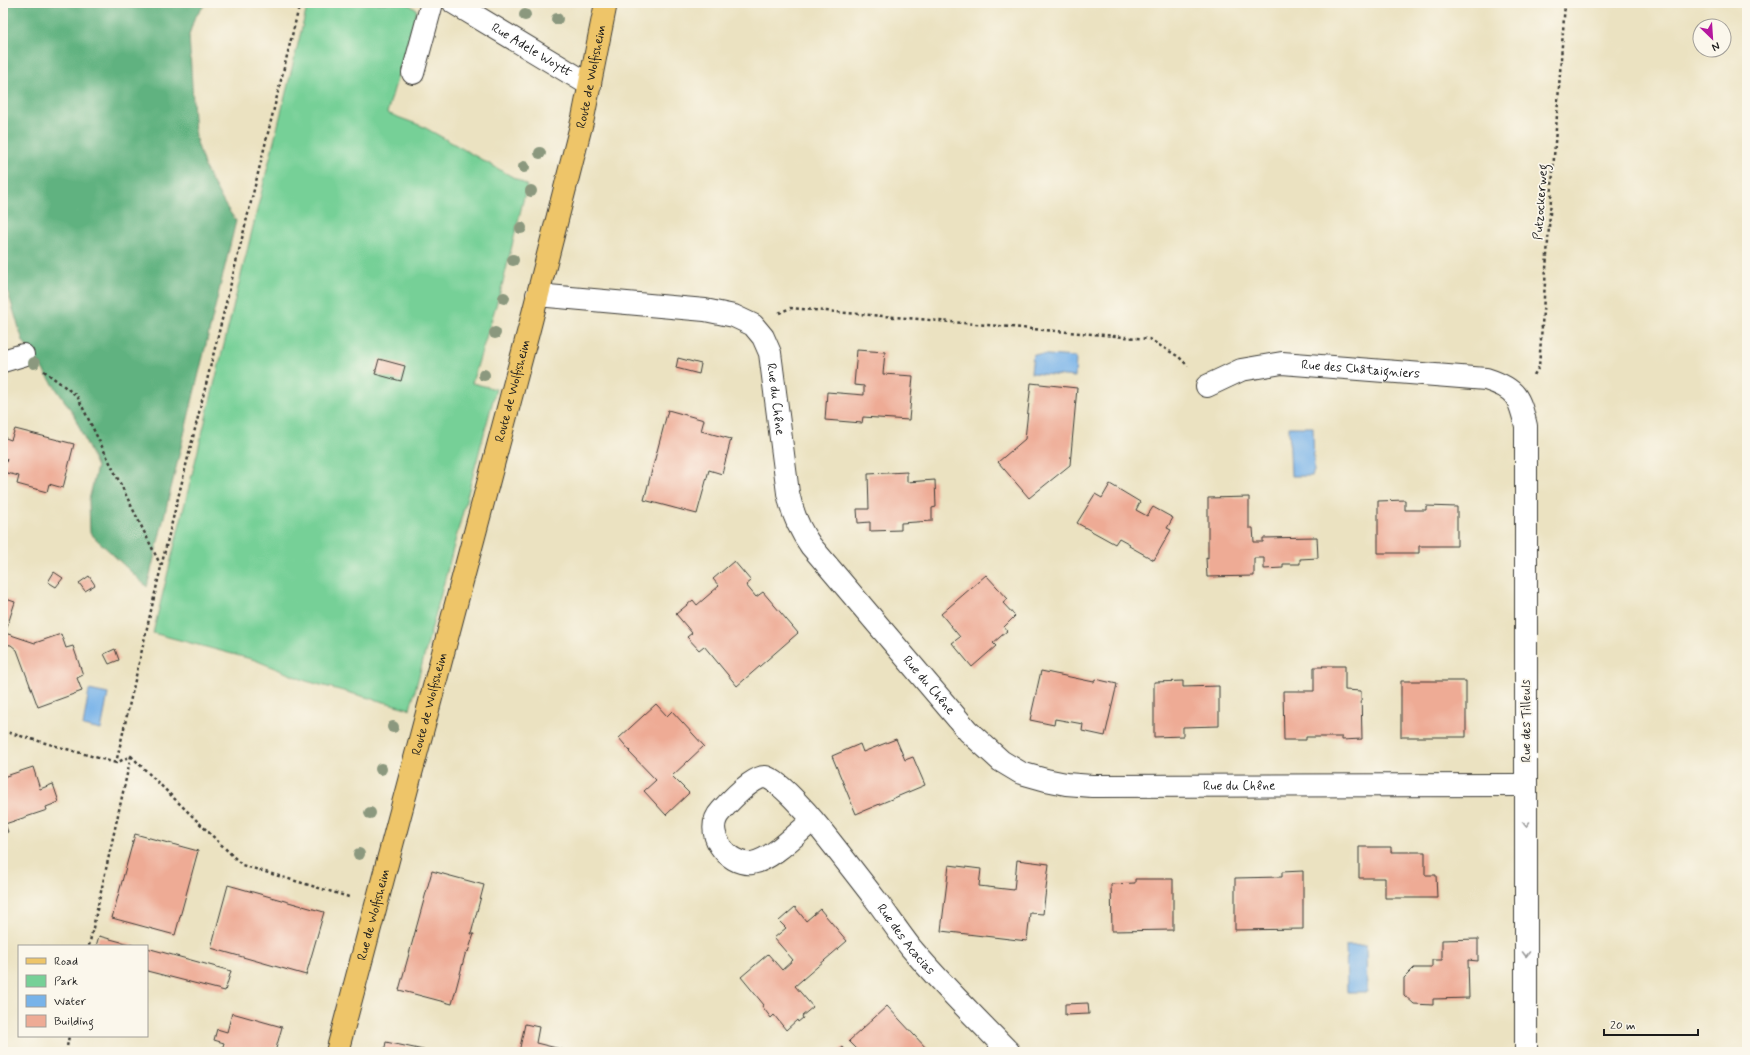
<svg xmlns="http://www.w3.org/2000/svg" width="1750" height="1055" viewBox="0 0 1750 1055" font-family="Mynerve,sans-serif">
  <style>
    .green { fill: #76d097; stroke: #49765a }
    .forest { fill: #60b280; stroke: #3e674e }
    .water { fill: #78b3e9; stroke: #4a6882 }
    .building { fill: #eeab95 }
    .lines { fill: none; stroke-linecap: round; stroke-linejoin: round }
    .minor-casing { stroke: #3b3a35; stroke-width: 24 }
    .major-casing { stroke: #3b3a35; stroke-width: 24 }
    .path { stroke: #3b3a35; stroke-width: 2.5; stroke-dasharray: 3 3; stroke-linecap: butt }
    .minor { stroke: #fff; stroke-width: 22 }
    .major { stroke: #eec569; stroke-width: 22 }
    .tree { fill: #8b987e }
    .oneway { stroke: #999 }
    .labels { text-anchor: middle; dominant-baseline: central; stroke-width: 3.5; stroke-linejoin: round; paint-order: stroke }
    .street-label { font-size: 13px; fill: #1c1c1c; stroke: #fbf7ec }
  </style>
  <rect width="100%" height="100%" fill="#fbf7ec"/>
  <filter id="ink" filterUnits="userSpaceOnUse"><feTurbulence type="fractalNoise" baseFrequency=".025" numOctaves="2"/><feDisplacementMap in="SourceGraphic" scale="8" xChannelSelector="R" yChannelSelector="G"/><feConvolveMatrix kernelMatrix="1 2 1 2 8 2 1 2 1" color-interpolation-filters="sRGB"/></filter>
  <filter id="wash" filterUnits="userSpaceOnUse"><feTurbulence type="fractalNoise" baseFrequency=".012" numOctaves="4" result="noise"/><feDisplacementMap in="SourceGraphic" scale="16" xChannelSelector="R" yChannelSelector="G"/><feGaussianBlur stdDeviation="0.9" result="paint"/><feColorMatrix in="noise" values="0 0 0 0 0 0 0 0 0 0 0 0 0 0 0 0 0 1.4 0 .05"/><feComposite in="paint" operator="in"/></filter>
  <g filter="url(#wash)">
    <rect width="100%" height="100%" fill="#ebe2c1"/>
    <path class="green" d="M308,3H407L417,10L387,113L422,126L527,185L502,286L472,383L496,389L410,709L306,681L255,660L153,633Z"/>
    <path class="forest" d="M3,3H206L194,19L189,35L195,136L205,168L225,205L236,221L147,587L90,533L89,500L97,467L73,413L23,341L5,283L3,272Z"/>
    <path class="water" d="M1033,354L1076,357L1075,377L1031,373Z
      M1289,427H1313L1314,471L1312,476H1291Z
      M89,690L108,694L101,730L83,726Z
      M1366,945L1367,992H1347L1346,946Z"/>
    <g id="blocks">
      <path class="building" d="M857,350L885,352L883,374L913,376L909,420L863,417L862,423L825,420L827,392L864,395V386L854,385Z
        M678,358L701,364L699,374L676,368Z
        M379,359L405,366L401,381L375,374Z
        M1031,383L1077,388L1070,465L1029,498L998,462L1025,439Z
        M668,410L704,420L701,431L731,439L722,474L709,470L697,514L644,500Z
        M15,429L74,444L63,488L49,484L47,492L28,487L17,484L19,476L3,472L7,459L3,458V437L11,440Z
        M907,472V482L935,480L936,507L932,508V521L901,523V530L870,531V522L858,523L857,509H869L868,474Z
        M1110,484L1140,502L1136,510L1147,516L1153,507L1173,518L1167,528L1171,530L1154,560L1129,546L1130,544L1119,538L1115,544L1077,523L1095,494L1102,498Z
        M1249,497V528H1253L1254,542H1263V538L1317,537L1318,558L1300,559V564H1283V568L1264,569V558H1254V576L1207,577L1206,558L1208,559V498Z
        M1405,500V510H1426V506L1457,507V546H1419V553H1378V501Z
        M734,561L751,581L746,585L756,597L763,592L798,633L737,686L704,646L699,650L687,637L692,633L676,614L693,600L697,605L719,586L713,579Z
        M54,572L63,578L56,587L48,582Z
        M986,575L1008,599L1003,603L1015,616L1004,627L1007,631L993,643L996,646L972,667L952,643L960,637L941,614Z
        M89,576L95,585L85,591L79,583Z
        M3,598L15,602L5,633L35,643L61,634L66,648L73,646L83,675L77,678L82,691L38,707L17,650L11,645L3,644Z
        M115,649L119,660L109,664L104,654Z
        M1322,666H1345V690L1361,691L1362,739L1342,740V737H1306V740H1284L1283,691H1314V667H1323Z
        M1041,671L1094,682L1095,679L1117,684L1105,736L1082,731L1083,724L1055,719L1054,725L1030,720Z
        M1183,681V687L1219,686V726L1183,727V736L1154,737V682Z
        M1401,681H1466V737H1401Z
        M656,704L667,716L672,711L704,746L672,776L689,793L666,815L644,791L656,780L629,752L630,751L619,738Z
        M896,739L905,760L913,757L925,785L856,814L832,756L860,744L863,752Z
        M33,767L40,789L53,784L59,802L46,807L47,810L5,824L8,832L3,833V777Z
        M135,834L198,851L175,935L112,918Z
        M1359,847H1391V852H1425V875H1436L1437,898H1385V878H1359Z
        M1017,860L1049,864L1043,914L1030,913L1027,941L941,931L949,865L981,869L979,886L1014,890Z
        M432,871L484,885L471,934H474L468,952L466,951L452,1004L399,990Z
        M1303,871V929L1235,930V878L1282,877V872Z
        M1135,879H1173V930L1112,931L1111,884L1135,883Z
        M228,885L324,912L306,975L211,948Z
        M795,907L806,921L820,909L847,941L795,986L813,1007L802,1016L803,1018L798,1022L797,1020L786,1030L774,1015L771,1018L762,1006L764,1005L741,977L768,954L782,970L793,960L774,938L786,928L779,921Z
        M99,936L136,946H96Z
        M1478,939V961L1468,960L1469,998L1433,999V1005L1414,1004L1404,995V978L1414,968H1432V960H1442V940Z
        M147,948L231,971L225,991L147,971Z
        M1088,1003L1089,1014L1065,1015V1004Z
        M887,1006L928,1050L926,1052H860L849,1041Z
        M232,1013L282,1027L275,1052H221L224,1043L214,1040L217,1029L227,1032Z
        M525,1024L539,1027L536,1043L573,1052H519Z
        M386,1042L428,1051V1052H384Z
        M843,1047L847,1052H837Z"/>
    </g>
  </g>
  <g filter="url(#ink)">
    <use href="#blocks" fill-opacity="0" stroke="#3b3a35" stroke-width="1"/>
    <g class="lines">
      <defs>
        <g id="minor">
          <path id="s1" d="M454,3L590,85"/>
          <path d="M413,73L432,3"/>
          <path id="s2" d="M537,295L705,310L734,316L753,325L763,337L770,353L788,493C792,513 799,529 811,546L968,731L1001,761L1021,773L1046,780L1066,784L1092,786L1526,785"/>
          <path d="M3,361L23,355"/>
          <path id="s3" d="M1207,386L1241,370L1282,363L1486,379C1517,389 1519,397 1526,426V1052"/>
          <path id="s4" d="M813,820C798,832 772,860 752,863C727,866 702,831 721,811C729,802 753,776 765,777C777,778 810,816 818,826C839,852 859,878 879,904C890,919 900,934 911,948C942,985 976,1018 1009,1052"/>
        </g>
        <g id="major">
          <path id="s5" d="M337,1052L528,333L583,118L606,3"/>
        </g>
      </defs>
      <use href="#minor" class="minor-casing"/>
      <use href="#major" class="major-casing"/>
      <path class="path" d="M779,313L790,308L1149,339L1179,357L1188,366
        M44,371L77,396L161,566
        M1534,375L1539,367L1565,3
        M3,731L116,763
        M131,756L242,865L349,897
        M89,946L131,756L116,763L161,567L300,3
        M66,1052L69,1036"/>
      <use href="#minor" class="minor"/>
      <use href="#major" class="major"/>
    </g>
    <g class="tree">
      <circle cx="525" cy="15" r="6"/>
      <circle cx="557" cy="19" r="6"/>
      <circle cx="540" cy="153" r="6"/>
      <circle cx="524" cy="167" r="6"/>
      <circle cx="531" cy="191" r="6"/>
      <circle cx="521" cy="228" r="6"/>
      <circle cx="513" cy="260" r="6"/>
      <circle cx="504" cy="298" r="6"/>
      <circle cx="495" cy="333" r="6"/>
      <circle cx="34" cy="363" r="6"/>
      <circle cx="484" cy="375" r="6"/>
      <circle cx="393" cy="727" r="6"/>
      <circle cx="381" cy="769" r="6"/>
      <circle cx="370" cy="813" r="6"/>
      <circle cx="359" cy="854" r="6"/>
    </g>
    <defs><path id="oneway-chevron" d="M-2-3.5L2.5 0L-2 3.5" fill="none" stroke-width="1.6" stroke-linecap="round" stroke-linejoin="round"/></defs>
    <g class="oneway">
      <use href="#oneway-chevron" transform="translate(1526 824) rotate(90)"/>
      <use href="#oneway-chevron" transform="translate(1526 954) rotate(90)"/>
    </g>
  </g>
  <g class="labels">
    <g class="street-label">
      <text stroke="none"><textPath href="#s1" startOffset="91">Rue Adele Woytt</textPath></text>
      <text stroke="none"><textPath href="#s5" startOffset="1008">Route de Wolfisheim</textPath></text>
      <text transform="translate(1541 202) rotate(-86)">Putzockerweg</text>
      <text stroke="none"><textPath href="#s3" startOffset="158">Rue des Châtaigniers</textPath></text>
      <text stroke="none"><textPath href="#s5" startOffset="684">Route de Wolfisheim</textPath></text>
      <text stroke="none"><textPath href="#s2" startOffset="299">Rue du Chêne</textPath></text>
      <text stroke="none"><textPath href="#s2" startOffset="634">Rue du Chêne</textPath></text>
      <text stroke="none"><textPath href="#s5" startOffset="360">Route de Wolfisheim</textPath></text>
      <text transform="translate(1526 721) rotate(-90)">Rue des Tilleuls</text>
      <text stroke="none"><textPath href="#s2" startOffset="982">Rue du Chêne</textPath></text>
      <text stroke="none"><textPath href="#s5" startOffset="142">Rue de Wolfisheim</textPath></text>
      <text stroke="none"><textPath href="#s4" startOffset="424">Rue des Acacias</textPath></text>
    </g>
  </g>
  <rect width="1750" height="1055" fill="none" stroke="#fbf7ec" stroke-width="16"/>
  <rect x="18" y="945" width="130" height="92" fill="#fbf7ec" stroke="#a29f99"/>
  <rect x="26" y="958" width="20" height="6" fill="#eec569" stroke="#a29f99"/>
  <text x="54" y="965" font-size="12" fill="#1c1c1c">Road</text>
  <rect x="26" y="975" width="20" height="12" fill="#76d097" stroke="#a29f99"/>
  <text x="54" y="985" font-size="12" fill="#1c1c1c">Park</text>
  <rect x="26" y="995" width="20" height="12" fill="#78b3e9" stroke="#a29f99"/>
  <text x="54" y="1005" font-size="12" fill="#1c1c1c">Water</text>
  <rect x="26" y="1015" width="20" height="12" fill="#eeab95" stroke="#a29f99"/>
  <text x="54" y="1025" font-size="12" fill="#1c1c1c">Building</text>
  <g transform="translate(1712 38) rotate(155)"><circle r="19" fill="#fbf7ec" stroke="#a29f99"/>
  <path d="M0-3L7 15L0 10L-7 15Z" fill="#b5179e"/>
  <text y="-6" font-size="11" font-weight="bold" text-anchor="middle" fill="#1c1c1c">N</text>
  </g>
  <path d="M1604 1029v6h94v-6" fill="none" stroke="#1c1c1c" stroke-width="2"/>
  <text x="1610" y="1029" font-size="12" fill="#1c1c1c" stroke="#fbf7ec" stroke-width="3" paint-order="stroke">20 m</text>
</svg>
